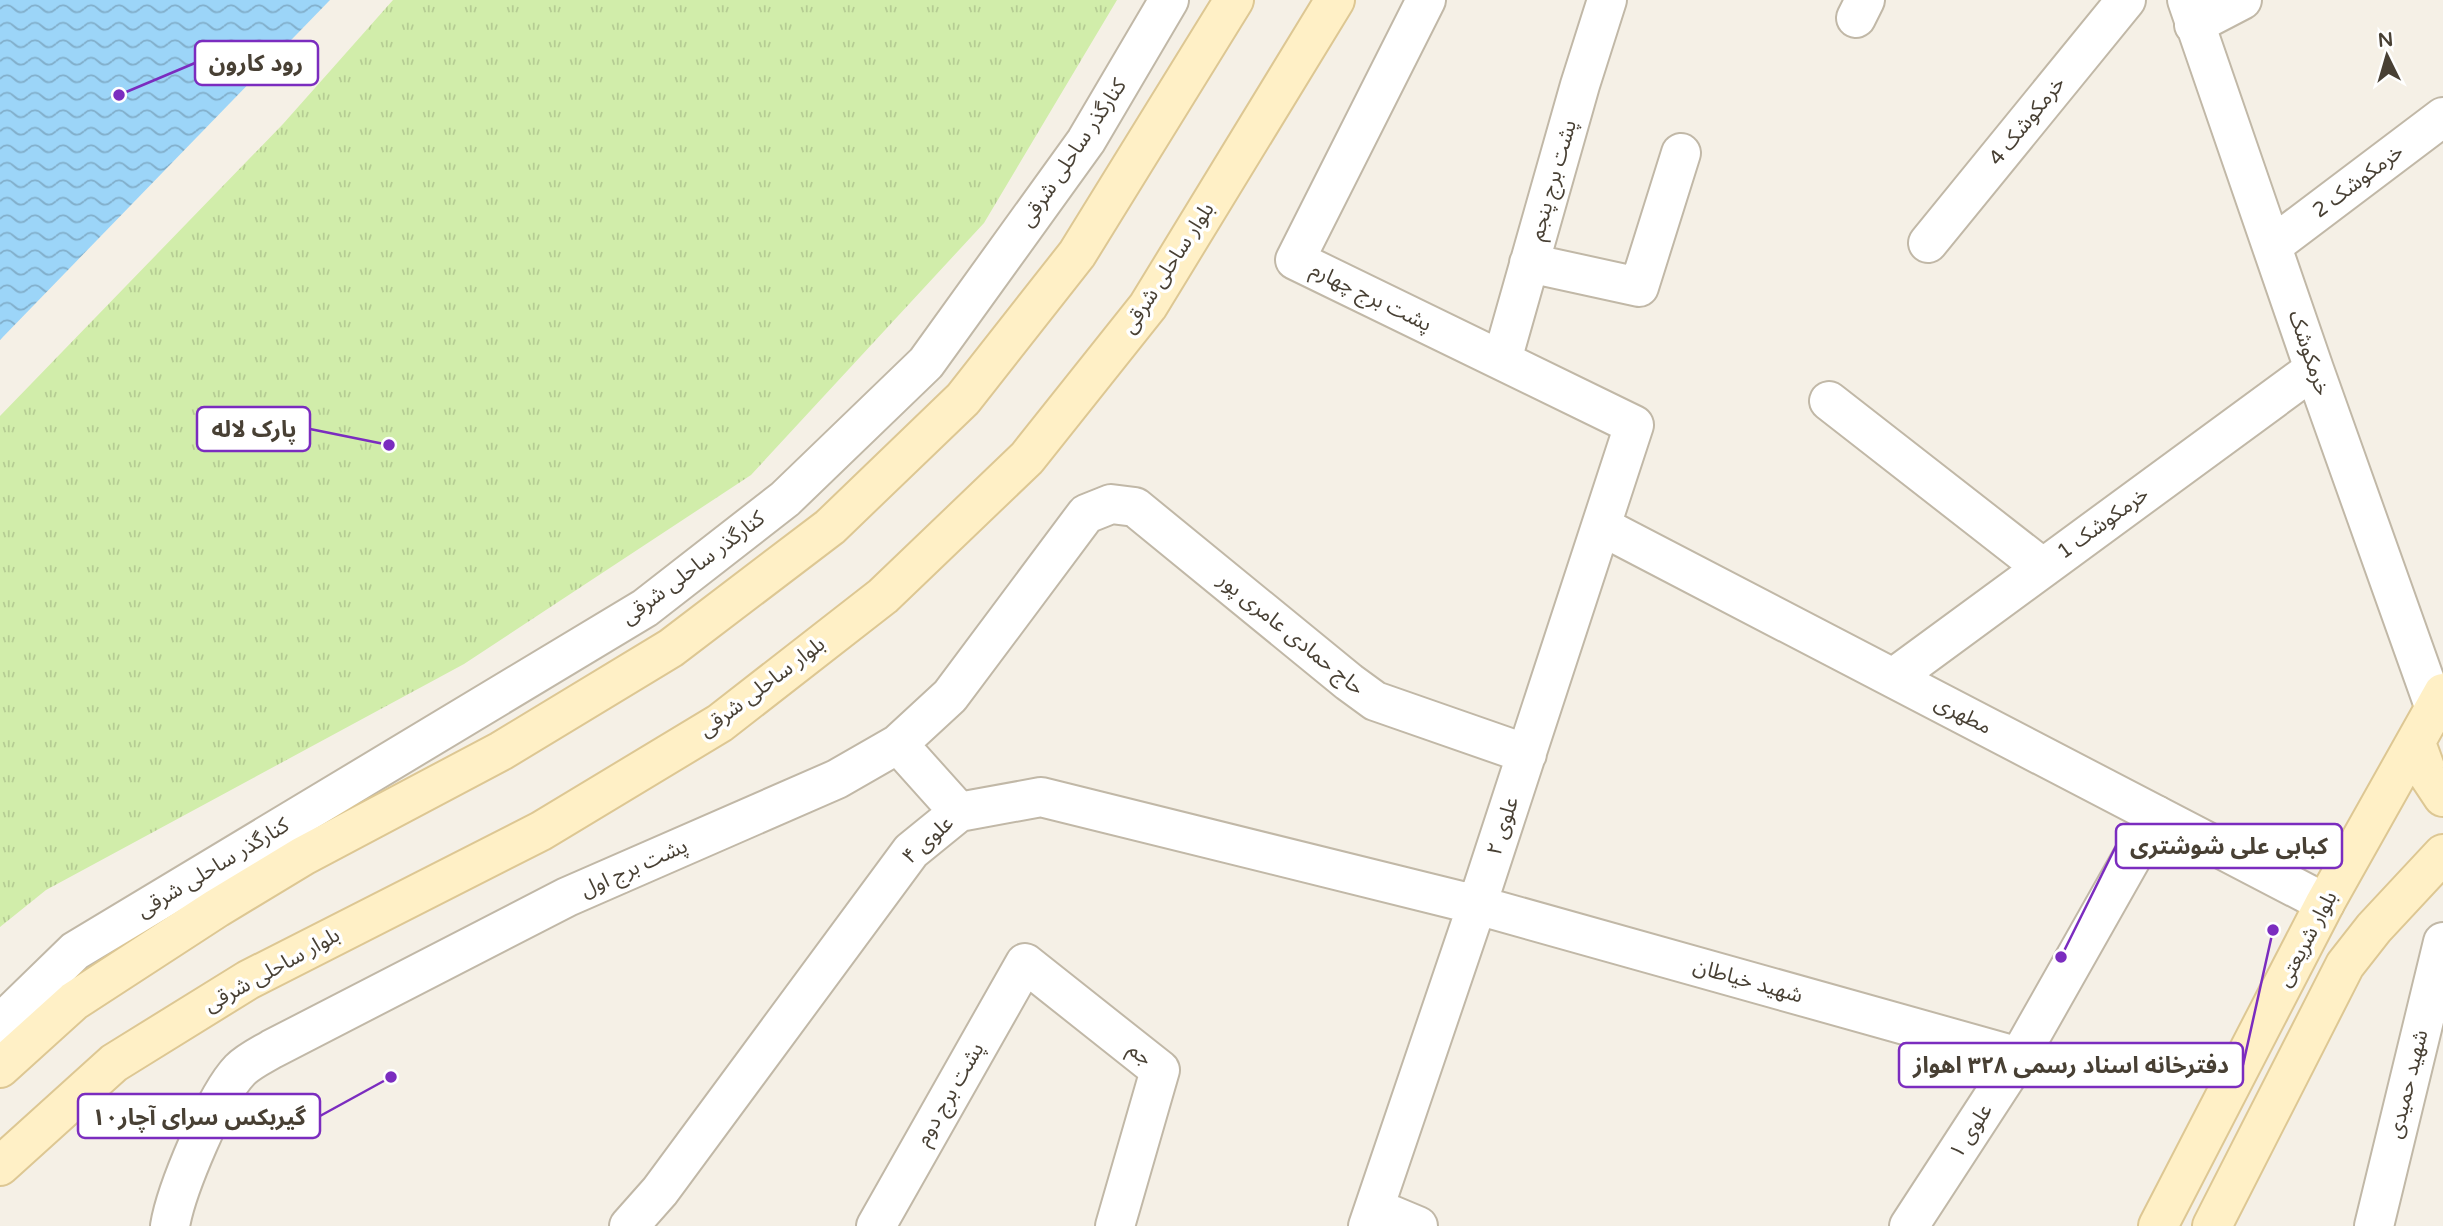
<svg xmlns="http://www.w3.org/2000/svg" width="2443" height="1226" viewBox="0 0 2443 1226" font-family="'Varela Round','Noto Sans Arabic',sans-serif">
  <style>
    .park { fill: url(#park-tufts) }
    .water { fill: url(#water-waves) }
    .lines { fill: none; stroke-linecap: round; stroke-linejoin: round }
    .minor-casing { stroke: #c1b8a7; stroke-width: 42 }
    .tertiary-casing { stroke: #c1b8a7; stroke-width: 42 }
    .secondary-casing { stroke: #ddc793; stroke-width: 42 }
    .minor { stroke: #fff; stroke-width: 38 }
    .tertiary { stroke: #fff; stroke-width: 38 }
    .secondary { stroke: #fff0c6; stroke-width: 38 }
    .labels { text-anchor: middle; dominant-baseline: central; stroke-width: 7; stroke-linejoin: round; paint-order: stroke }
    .street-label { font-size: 21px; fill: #484034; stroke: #fff }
    .leader { fill: none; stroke: #7b2cbf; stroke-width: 2.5 }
    .callout-dot { fill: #7b2cbf; stroke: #fff; stroke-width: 2.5 }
    .callout { fill: #fff; stroke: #7b2cbf; stroke-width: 2.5 }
    .callout-label { font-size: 23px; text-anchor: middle; font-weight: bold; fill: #484034 }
  </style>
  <defs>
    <pattern id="park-tufts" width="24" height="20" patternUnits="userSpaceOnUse" patternTransform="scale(1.75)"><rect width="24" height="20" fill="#d1edaa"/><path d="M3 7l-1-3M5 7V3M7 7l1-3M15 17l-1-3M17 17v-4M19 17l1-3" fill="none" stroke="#b5cc93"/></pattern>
    <pattern id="water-waves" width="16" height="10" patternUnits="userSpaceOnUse" patternTransform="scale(1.75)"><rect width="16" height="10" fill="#9cd5f8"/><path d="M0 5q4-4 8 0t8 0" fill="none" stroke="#81aeca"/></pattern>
  </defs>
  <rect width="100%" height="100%" fill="#f5f0e6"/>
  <path class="park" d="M393,0H1117L984,223L751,475L464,664L46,890L0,927V416L283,124Z"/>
  <path class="water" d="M0,0H330L0,340Z"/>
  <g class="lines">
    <defs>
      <path id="minor" d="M2187,0L2314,369L2434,706
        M1856,18L1865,0
        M2194,25L2242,0
        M1928,243L2126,0
        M2272,246L2443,117
        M1529,263L1639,287L1681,153
        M1502,360L1580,85L1607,0
        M1829,401L2043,568
        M1601,526L2325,903
        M1893,678L2314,369
        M898,744L959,812
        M1375,1208L1418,1226
        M170,1226C176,1190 215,1096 240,1070C249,1061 262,1055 272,1049L567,897L837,779L898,744L950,696L1086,514L1111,504L1135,507L1349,682L1375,701L1527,754
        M629,1226L660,1191L911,851L959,812L1041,797L1477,905L2019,1057
        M876,1226L1025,963L1160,1070L1115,1226
        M1368,1226L1477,905L1634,425L1295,260L1426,0"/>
      <path id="tertiary" d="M0,1024L75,951L645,608L785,499L926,363L1086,141L1169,0
        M1909,1226L2019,1057L2156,815
        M2374,1226L2443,942"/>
      <path id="secondary" d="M2416,743L2427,773L2443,797
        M0,1068L74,1001L217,908L303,856L501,751L671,648L830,527L963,399L1077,254L1234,0
        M0,1166L114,1063L248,980L541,831L720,723L883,596L1027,458L1148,306L1335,0
        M2158,1226L2325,903L2443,693
        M2212,1226L2345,965L2374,928L2443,854"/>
    </defs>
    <use href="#minor" class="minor-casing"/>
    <use href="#tertiary" class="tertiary-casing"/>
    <use href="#secondary" class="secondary-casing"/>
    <use href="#minor" class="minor"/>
    <use href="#tertiary" class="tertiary"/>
    <use href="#secondary" class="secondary"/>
  </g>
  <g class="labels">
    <g class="street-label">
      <text transform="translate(2027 121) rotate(-51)">خرمکوشک 4</text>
      <text transform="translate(1073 153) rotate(-56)">کنارگذر ساحلی شرقی</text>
      <text transform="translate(1553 180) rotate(-74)">پشت برج پنجم</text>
      <text transform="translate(2358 181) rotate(-37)">خرمکوشک 2</text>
      <text transform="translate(1168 268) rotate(-57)">بلوار ساحلی شرقی</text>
      <text transform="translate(1371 297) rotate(26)">پشت برج چهارم</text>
      <text transform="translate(2309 353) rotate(71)">خرمکوشک</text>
      <text transform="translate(2103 523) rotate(-36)">خرمکوشک 1</text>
      <text transform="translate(693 568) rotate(-37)">کنارگذر ساحلی شرقی</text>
      <text transform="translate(1291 634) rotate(39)">حاج حمادی عامری پور</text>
      <text transform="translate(762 687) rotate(-37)">بلوار ساحلی شرقی</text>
      <text transform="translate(1963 715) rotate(27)">مطهری</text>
      <text transform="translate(1503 826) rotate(-72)">علوی ۲</text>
      <text transform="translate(928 840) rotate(-42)">علوی ۴</text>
      <text transform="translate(213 868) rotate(-31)">کنارگذر ساحلی شرقی</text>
      <text transform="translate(634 868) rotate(-24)">پشت برج اول</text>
      <text transform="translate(2307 939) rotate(-62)">بلوار شریعتی</text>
      <text transform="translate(272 970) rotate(-29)">بلوار ساحلی شرقی</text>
      <text transform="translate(1748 981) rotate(16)">شهید خیاطان</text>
      <text transform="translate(1140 1054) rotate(38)">جم</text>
      <text transform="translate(2408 1084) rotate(-76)">شهید حمیدی</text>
      <text transform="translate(950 1094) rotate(-60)">پشت برج دوم</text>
      <text transform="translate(1971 1131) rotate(-57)">علوی ۱</text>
    </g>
  </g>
  <path class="leader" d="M119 95L195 63M389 445L310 429M2061 957L2116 846M2273 930L2243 1065M391 1077L320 1116"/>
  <g class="callout-dot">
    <circle cx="119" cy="95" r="7"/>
    <circle cx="389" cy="445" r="7"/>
    <circle cx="2061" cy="957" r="7"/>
    <circle cx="2273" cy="930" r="7"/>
    <circle cx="391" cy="1077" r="7"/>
  </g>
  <g class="callout">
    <rect x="195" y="41" width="123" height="44" rx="7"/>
    <rect x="197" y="407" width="113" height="44" rx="7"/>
    <rect x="2116" y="824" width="226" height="44" rx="7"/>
    <rect x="1899" y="1043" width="344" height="44" rx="7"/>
    <rect x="78" y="1094" width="242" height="44" rx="7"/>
  </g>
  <g class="callout-label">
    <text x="256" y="71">رود کارون</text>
    <text x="254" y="437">پارک لاله</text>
    <text x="2229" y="854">کبابی علی شوشتری</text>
    <text x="2071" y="1073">دفترخانه اسناد رسمی ۳۲۸ اهواز</text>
    <text x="199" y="1125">گیربکس سرای آچار۱۰</text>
  </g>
  <g transform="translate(2387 56) rotate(355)" stroke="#ffffff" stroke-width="5" paint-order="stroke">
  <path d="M0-5L12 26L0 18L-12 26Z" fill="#484034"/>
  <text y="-10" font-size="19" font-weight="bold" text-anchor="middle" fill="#484034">N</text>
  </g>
</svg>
